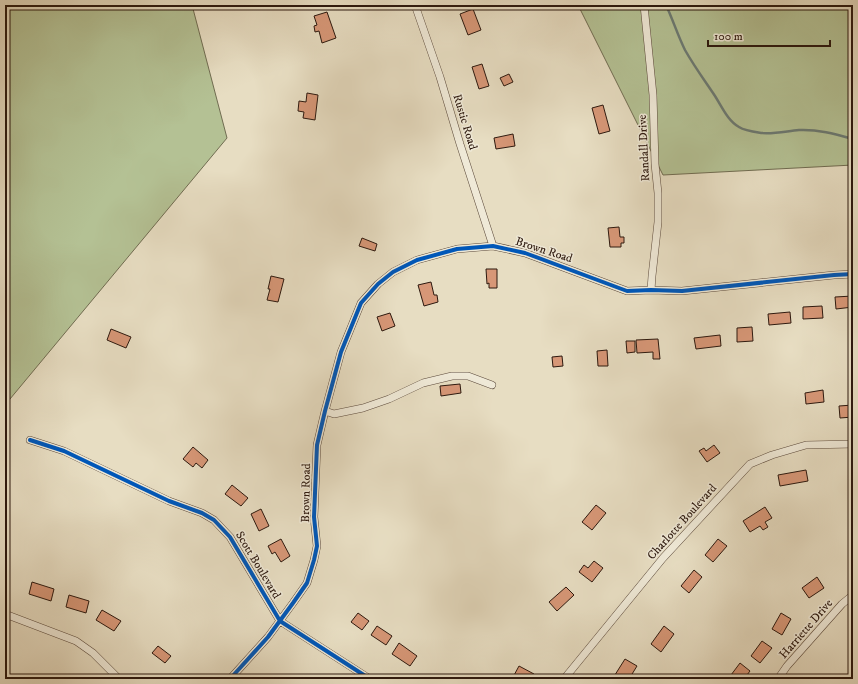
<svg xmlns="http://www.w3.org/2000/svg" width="858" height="684" viewBox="0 0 858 684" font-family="'IM FELL DW Pica',serif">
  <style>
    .green { fill: #b4c194; stroke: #706c51 }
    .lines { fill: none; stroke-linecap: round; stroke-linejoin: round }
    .stream { stroke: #6c7a73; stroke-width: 2.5 }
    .building { fill: #d79777; stroke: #2c180e }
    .minor-casing { stroke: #5b493b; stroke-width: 8 }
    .minor { stroke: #efe9d7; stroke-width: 7 }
    .cycleway-casing { stroke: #efe9d7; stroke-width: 6 }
    .cycleway { stroke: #0057b8; stroke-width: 4 }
    .labels { text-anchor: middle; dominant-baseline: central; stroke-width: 3; stroke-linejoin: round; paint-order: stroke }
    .street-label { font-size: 12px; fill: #2c180e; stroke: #efe9d7 }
  </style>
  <rect width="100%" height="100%" fill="#e7ddc2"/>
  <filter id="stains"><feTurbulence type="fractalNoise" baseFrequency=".005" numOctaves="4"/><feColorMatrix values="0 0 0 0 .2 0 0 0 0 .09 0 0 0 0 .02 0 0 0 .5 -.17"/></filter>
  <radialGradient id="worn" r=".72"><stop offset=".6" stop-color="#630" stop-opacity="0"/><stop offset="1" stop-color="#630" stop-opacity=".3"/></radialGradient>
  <path class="green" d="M5,5H192L227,138L5,405Z
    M578,5H853V165L663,175Z"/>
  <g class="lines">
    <path class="stream" d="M666,5C673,20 678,36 685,50C694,66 705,81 715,96C722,107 728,121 739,127C745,131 755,132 762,133C775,134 787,131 799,130C817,129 835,134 853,139"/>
  </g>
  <path class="building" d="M473,9L481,30L468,35L460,14Z
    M327,12L336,38L322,43L319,31L315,32L314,26L317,25L314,16Z
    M482,64L489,86L479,89L472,67Z
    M509,74L513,82L504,86L500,78Z
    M307,93L318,95L315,120L303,118L304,112L298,111L299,101L306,102Z
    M603,105L610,131L599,134L592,108Z
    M513,134L515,146L496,149L494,138Z
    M619,227L620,237H624V243H621V247H610L608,228Z
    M362,238L377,244L375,251L359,246Z
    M486,269H497V288H489V283L487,284Z
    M271,276L284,279L278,302L267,300L270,289H268Z
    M431,282L434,295H437L438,302L424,306L418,285Z
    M853,296V307L836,309L835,297Z
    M822,306L823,318L803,319V307Z
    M790,312L791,323L769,325L768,314Z
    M390,313L395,326L382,331L377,317Z
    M752,327L753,341L737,342V328Z
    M111,329L131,337L126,348L107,340Z
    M720,335L721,346L696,349L694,338Z
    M658,339L660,359H653V352L637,353L636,340Z
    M626,341H635V352L627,353Z
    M607,350L608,366H598L597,351Z
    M562,356L563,366L553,367L552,357Z
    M460,384L461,393L441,396L440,386Z
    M823,390L824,402L806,404L805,393Z
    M853,405V417L840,418L839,406Z
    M714,445L720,453L707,462L699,451L704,448L706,451Z
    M193,447L208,460L202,468L196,463L193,467L183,459Z
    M806,470L808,481L780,486L778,475Z
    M232,485L248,498L241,506L225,494Z
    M596,505L606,513L592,530L582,522Z
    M765,507L772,518L765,522L768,527L763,530L760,526L750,532L743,521Z
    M261,509L269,526L259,531L251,514Z
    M281,539L290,556L281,562L275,552L272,554L268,546Z
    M718,539L727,546L713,562L705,555Z
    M594,561L603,568L592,582L579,572L584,565L588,568Z
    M694,570L702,577L689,593L681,586Z
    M817,577L824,588L809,598L802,588Z
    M32,582L54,589L51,601L29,594Z
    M566,587L574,595L557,611L549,602Z
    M69,595L89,601L86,613L66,607Z
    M102,610L121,621L114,631L96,620Z
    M358,613L369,621L362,630L351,622Z
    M781,613L791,619L782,635L772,629Z
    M377,626L392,636L386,645L371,635Z
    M664,626L674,634L661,652L651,644Z
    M762,641L772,648L760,663L751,656Z
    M399,643L417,656L410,666L392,654Z
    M158,646L171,656L165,663L152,653Z
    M625,659L637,666L629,679H615L613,678Z
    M740,663L750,671L744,679H728Z
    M519,666L534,674L531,679H512Z"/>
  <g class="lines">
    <defs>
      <path id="minor" d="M415,5L440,77L460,144L493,246
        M644,5L653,95L655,164L658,193V222L652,276L651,290
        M325,411L334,414L363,408L389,399L423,383L452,376H468L492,385
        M30,440L64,451L169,501L202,513L214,520L230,537L280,621L370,679
        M5,614L76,641L93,653L119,679
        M230,679L268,637L293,603L307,583L314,560L317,546L314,517L317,445L325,411L341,352L361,303L378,284L393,272L417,260L457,249L493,246L525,253L627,291L651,290L682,291L834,275L853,274
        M564,679L663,558L750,464L772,455L806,445L853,444
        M778,679L787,666L842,604L853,595"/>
    </defs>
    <use href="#minor" class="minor-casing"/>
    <use href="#minor" class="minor"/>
    <defs>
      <path id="cycleway" d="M30,440L64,451L169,501L202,513L214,520L230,537L280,621L370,679
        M230,679L268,637L293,603L307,583L314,560L317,546L314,517L317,445L325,411L341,352L361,303L378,284L393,272L417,260L457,249L493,246L525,253L627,291L651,290L682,291L834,275L853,274"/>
    </defs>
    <use href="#cycleway" class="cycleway-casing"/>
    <use href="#cycleway" class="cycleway"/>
  </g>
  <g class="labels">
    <g class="street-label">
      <text transform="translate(465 122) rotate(73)">Rustic Road</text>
      <text transform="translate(644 148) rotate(-93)">Randall Drive</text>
      <text transform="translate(544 250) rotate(18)">Brown Road</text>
      <text transform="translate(306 493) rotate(-89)">Brown Road</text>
      <text transform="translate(682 522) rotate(-48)">Charlotte Boulevard</text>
      <text transform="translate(258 565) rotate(59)">Scott Boulevard</text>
      <text transform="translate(806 629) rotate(-49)">Harriette Drive</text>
    </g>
  </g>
  <rect width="858" height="684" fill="none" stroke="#e7ddc2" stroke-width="20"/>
  <rect x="6" y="6" width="846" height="672" fill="none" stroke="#2c180e" stroke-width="2"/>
  <rect x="10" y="10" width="838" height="664" fill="none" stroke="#2c180e"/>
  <path d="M708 40v6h122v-6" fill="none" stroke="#2c180e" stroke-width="2"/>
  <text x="714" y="40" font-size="12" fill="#2c180e" stroke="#efe9d7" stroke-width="3" paint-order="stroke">100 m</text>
  <rect width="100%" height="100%" filter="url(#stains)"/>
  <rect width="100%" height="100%" fill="url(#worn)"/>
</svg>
